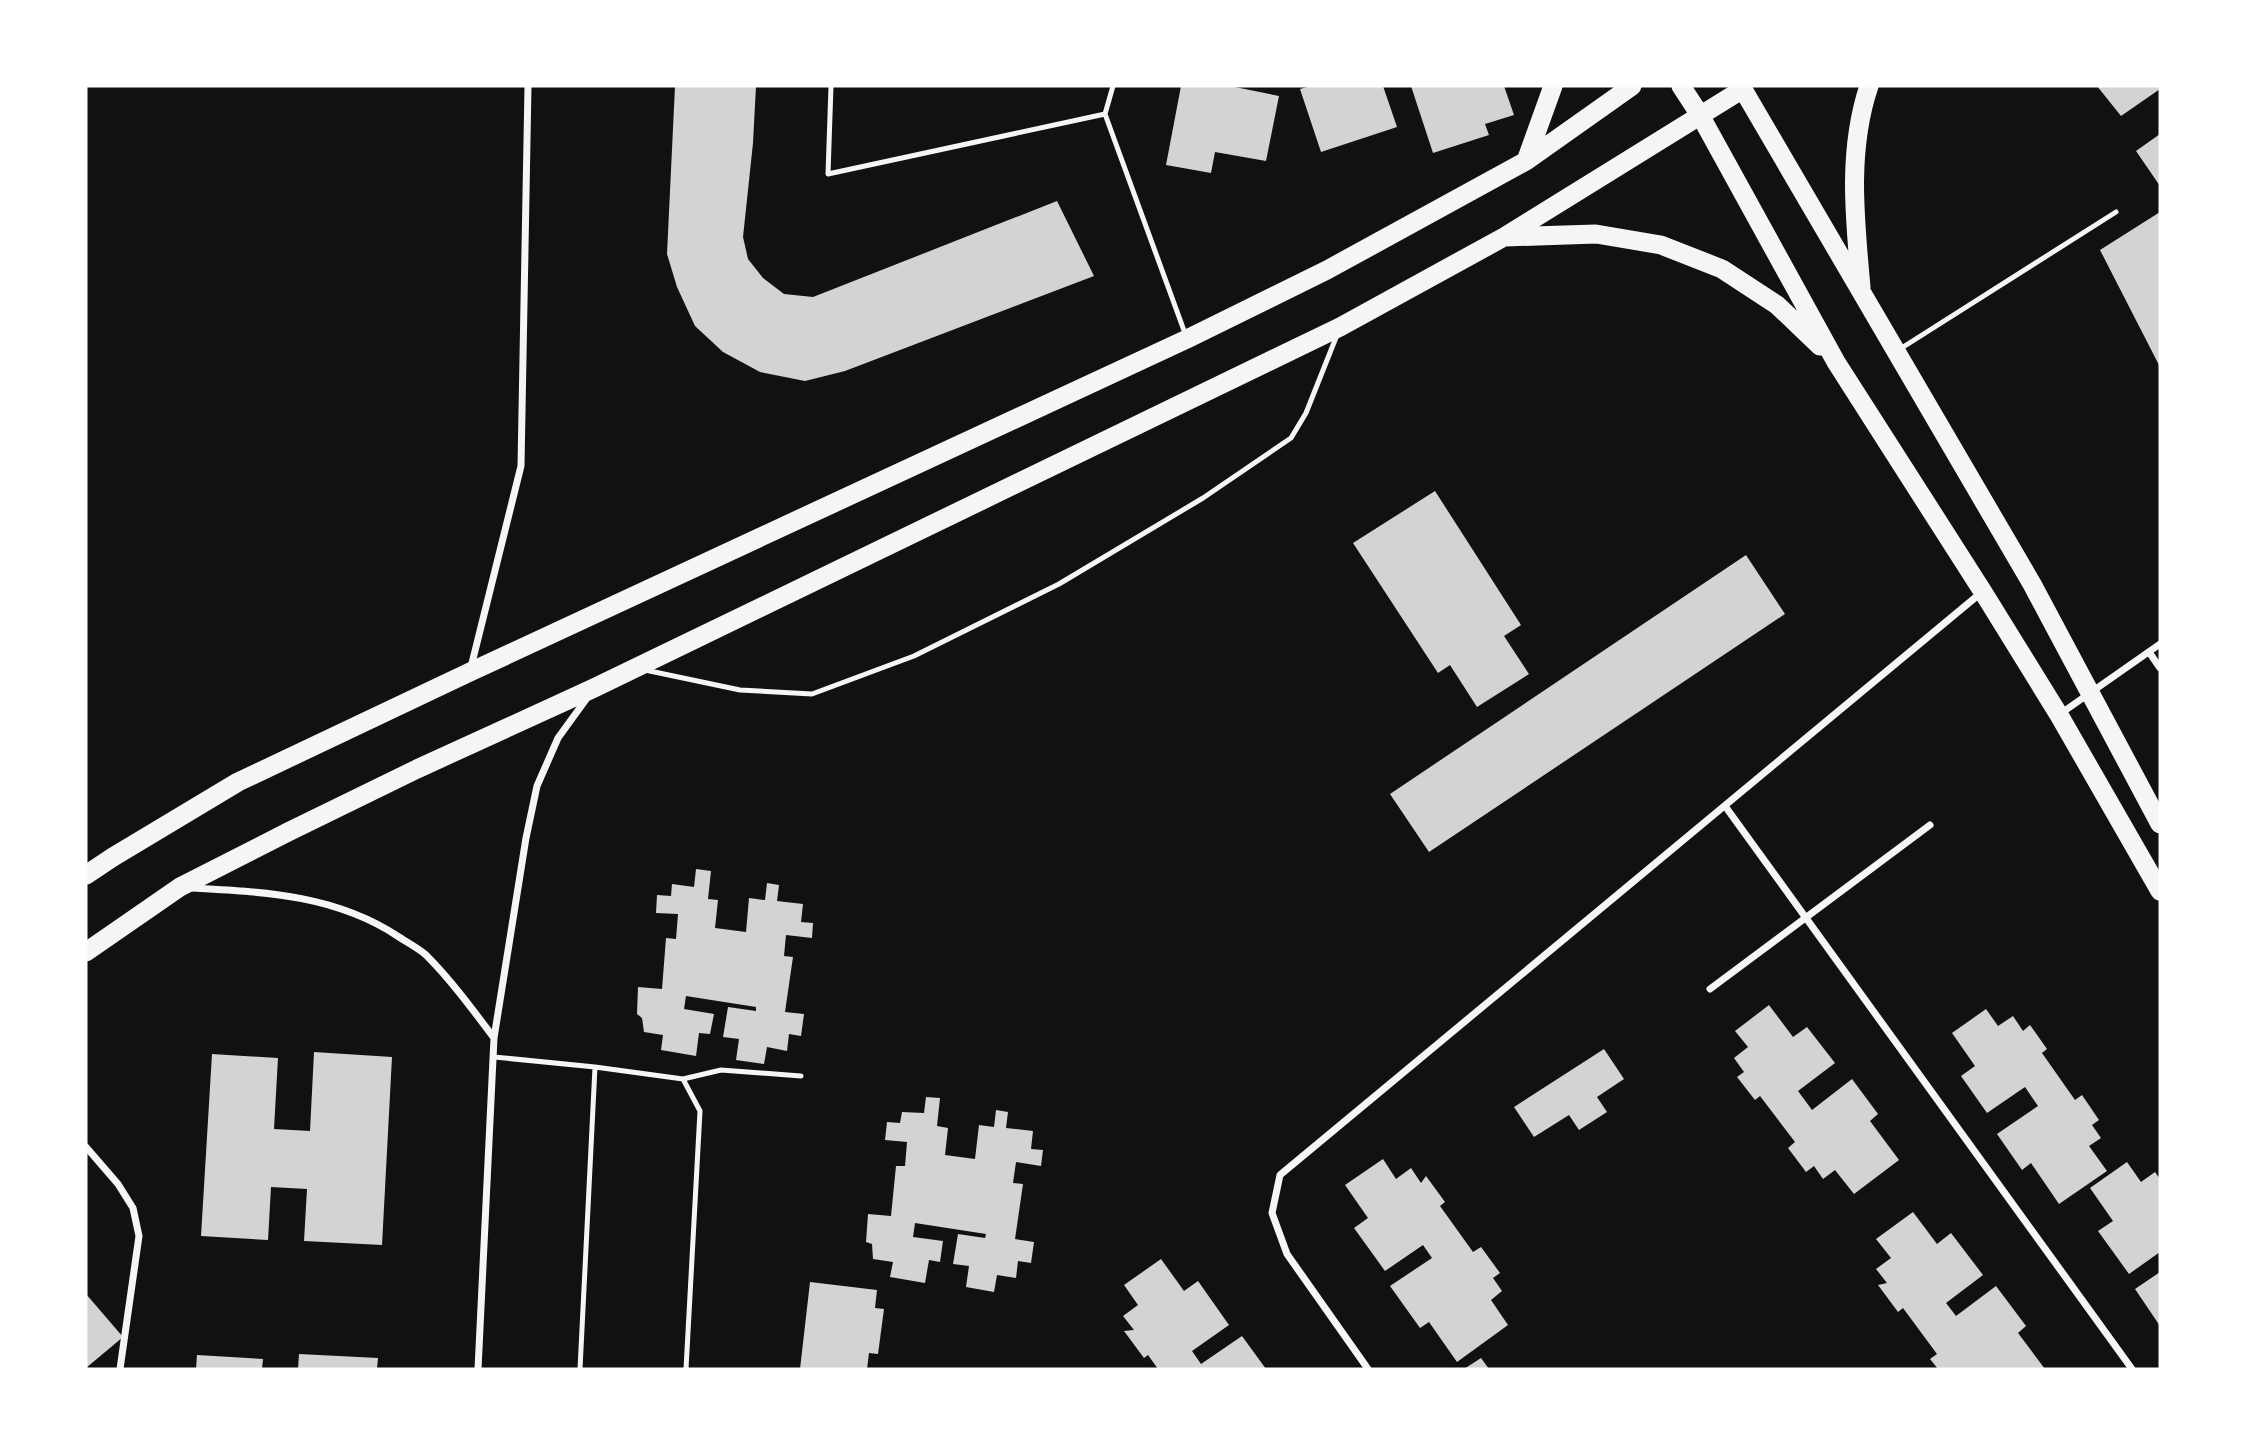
<svg xmlns="http://www.w3.org/2000/svg" width="2246" height="1455" viewBox="0 0 2246 1455" font-family="Roboto,sans-serif">
  <style>
    .building { fill: #d3d3d3 }
    .lines { fill: none; stroke-linecap: round; stroke-linejoin: round }
    .service { stroke: #f5f5f5; stroke-width: 5 }
    .minor { stroke: #f5f5f5; stroke-width: 7 }
    .trunk { stroke: #f5f5f5; stroke-width: 19 }
  </style>
  <rect width="100%" height="100%" fill="#111"/>
  <path class="building" d="M675,86H756L753,143L743,237L748,259L763,278L784,294L813,297L1057,201L1094,276L845,371L805,381L760,372L723,352L695,326L677,287L667,254Z
    M1181,86H1230L1279,96L1266,161L1215,152L1211,173L1166,165Z
    M1311,86H1383L1397,127L1321,152L1300,89Z
    M1411,86H1504L1514,115L1485,124L1489,135L1433,153Z
    M2097,86H2160V89L2121,116Z
    M2160,134V186L2136,151Z
    M2160,212V367L2100,250Z
    M1435,491L1521,625L1504,636L1529,674L1477,707L1450,665L1438,673L1353,543Z
    M1746,555L1785,614L1429,852L1390,794Z
    M696,869L711,871L708,899L718,900L715,928L746,932L749,898L765,900L767,883L779,885L777,901L803,904L801,922L813,923L812,938L786,935L784,956L793,957L785,1012L804,1014L801,1036L789,1034L787,1051L767,1047L764,1064L736,1060L739,1039L723,1037L728,1007L756,1011V1007L686,996L684,1009L714,1014L710,1034L699,1033L696,1056L661,1050L663,1035L644,1032L642,1018L637,1014L638,987L662,989L666,938L676,939L678,914L656,913L657,895L671,896L672,884L694,887Z
    M1769,1005L1793,1037L1807,1027L1835,1063L1798,1091L1812,1110L1852,1079L1878,1114L1870,1121L1899,1160L1854,1194L1835,1170L1823,1179L1814,1166L1806,1172L1788,1148L1795,1142L1760,1096L1755,1100L1737,1077L1744,1072L1734,1058L1748,1047L1735,1031Z
    M1986,1009L1998,1026L2013,1016L2023,1031L2030,1025L2047,1049L2042,1053L2075,1100L2082,1095L2099,1120L2092,1125L2101,1138L2089,1146L2107,1171L2059,1204L2031,1163L2022,1170L1997,1134L2038,1106L2025,1087L1987,1113L1961,1076L1975,1066L1952,1033Z
    M1604,1049L1624,1079L1597,1097L1607,1112L1579,1130L1569,1115L1534,1137L1514,1107Z
    M314,1052L392,1057L382,1245L304,1241L307,1189L271,1187L268,1240L201,1236L212,1054L278,1058L274,1129L310,1131Z
    M926,1097L940,1098L937,1126L948,1128L945,1155L975,1159L979,1125L994,1127L996,1110L1008,1112L1006,1128L1033,1131L1031,1149L1043,1150L1041,1166L1016,1162L1013,1183L1023,1184L1015,1239L1034,1242L1031,1263L1018,1261L1016,1278L997,1275L994,1292L966,1287L969,1266L953,1264L958,1234L985,1238L986,1234L915,1223L913,1237L943,1241L940,1262L929,1260L925,1283L890,1277L893,1262L873,1259L872,1244L866,1242L868,1214L891,1216L896,1166H905L907,1142L885,1140L887,1122L900,1123L902,1112L924,1113Z
    M1383,1159L1396,1179L1411,1168L1421,1183L1426,1176L1445,1202L1440,1206L1473,1252L1481,1247L1500,1273L1493,1278L1502,1291L1491,1300L1508,1325L1457,1362L1429,1322L1420,1328L1390,1286L1432,1258L1423,1245L1385,1271L1354,1228L1368,1218L1345,1185Z
    M2127,1162L2141,1182L2155,1172L2160,1179V1252L2129,1274L2098,1231L2113,1221L2090,1188Z
    M1913,1212L1937,1244L1951,1233L1983,1275L1946,1303L1956,1316L1996,1286L2026,1326L2018,1333L2045,1369H1938L1930,1359L1937,1354L1903,1308L1898,1312L1878,1285L1887,1283L1876,1269L1891,1258L1876,1239Z
    M1161,1259L1184,1291L1198,1281L1229,1325L1192,1351L1201,1364L1242,1336L1266,1369H1158L1148,1355L1144,1358L1124,1331L1134,1330L1123,1316L1138,1305L1124,1285Z
    M2160,1272V1326L2135,1289Z
    M810,1282L877,1290L875,1308L884,1309L878,1354L869,1353L867,1369H800Z
    M86,1294L123,1337L86,1368Z
    M299,1354L378,1358L377,1369H298Z
    M197,1355L263,1359L262,1369H196Z
    M1481,1358L1489,1369H1464Z"/>
  <g class="lines">
    <path class="service" d="M831,86L828,174L1105,114
      M1113,86L1105,114L1186,336
      M1900,349L2116,212
      M645,670L740,690L812,694L914,656L1059,584L1203,498L1291,438L1306,413L1337,335
      M494,1057L595,1067L683,1079L700,1111L686,1369
      M683,1079L721,1070L801,1076
      M580,1369L595,1067"/>
    <path class="minor" d="M2149,652L2160,668
      M471,667L521,466L528,86
      M2060,714L2160,644
      M1725,806L2132,1369
      M192,888C265,892 336,895 399,937C408,943 418,948 426,955C451,980 473,1010 494,1038
      M1710,989L1930,825
      M86,1147L118,1184L133,1208L139,1236L120,1369
      M478,1369L494,1038L526,838L537,786L558,738L587,698
      M1368,1369L1287,1254L1272,1213L1280,1175L1982,592"/>
    <path class="trunk" d="M1681,86L1700,115L1836,362L1983,592L2059,715L2160,891
      M1741,86L2032,584L2160,824
      M1526,161L1553,86
      M1505,237L1596,234L1661,245L1722,269L1777,305L1820,346
      M1861,287C1855,220 1847,151 1869,86
      M86,875L113,857L238,782L470,672L1187,339L1327,270L1526,161L1632,86
      M86,952L180,887L288,832L417,769L594,688L1340,327L1504,237L1743,89"/>
  </g>
  <rect width="2246" height="1455" fill="none" stroke="#ffffff" stroke-width="175"/>
</svg>
